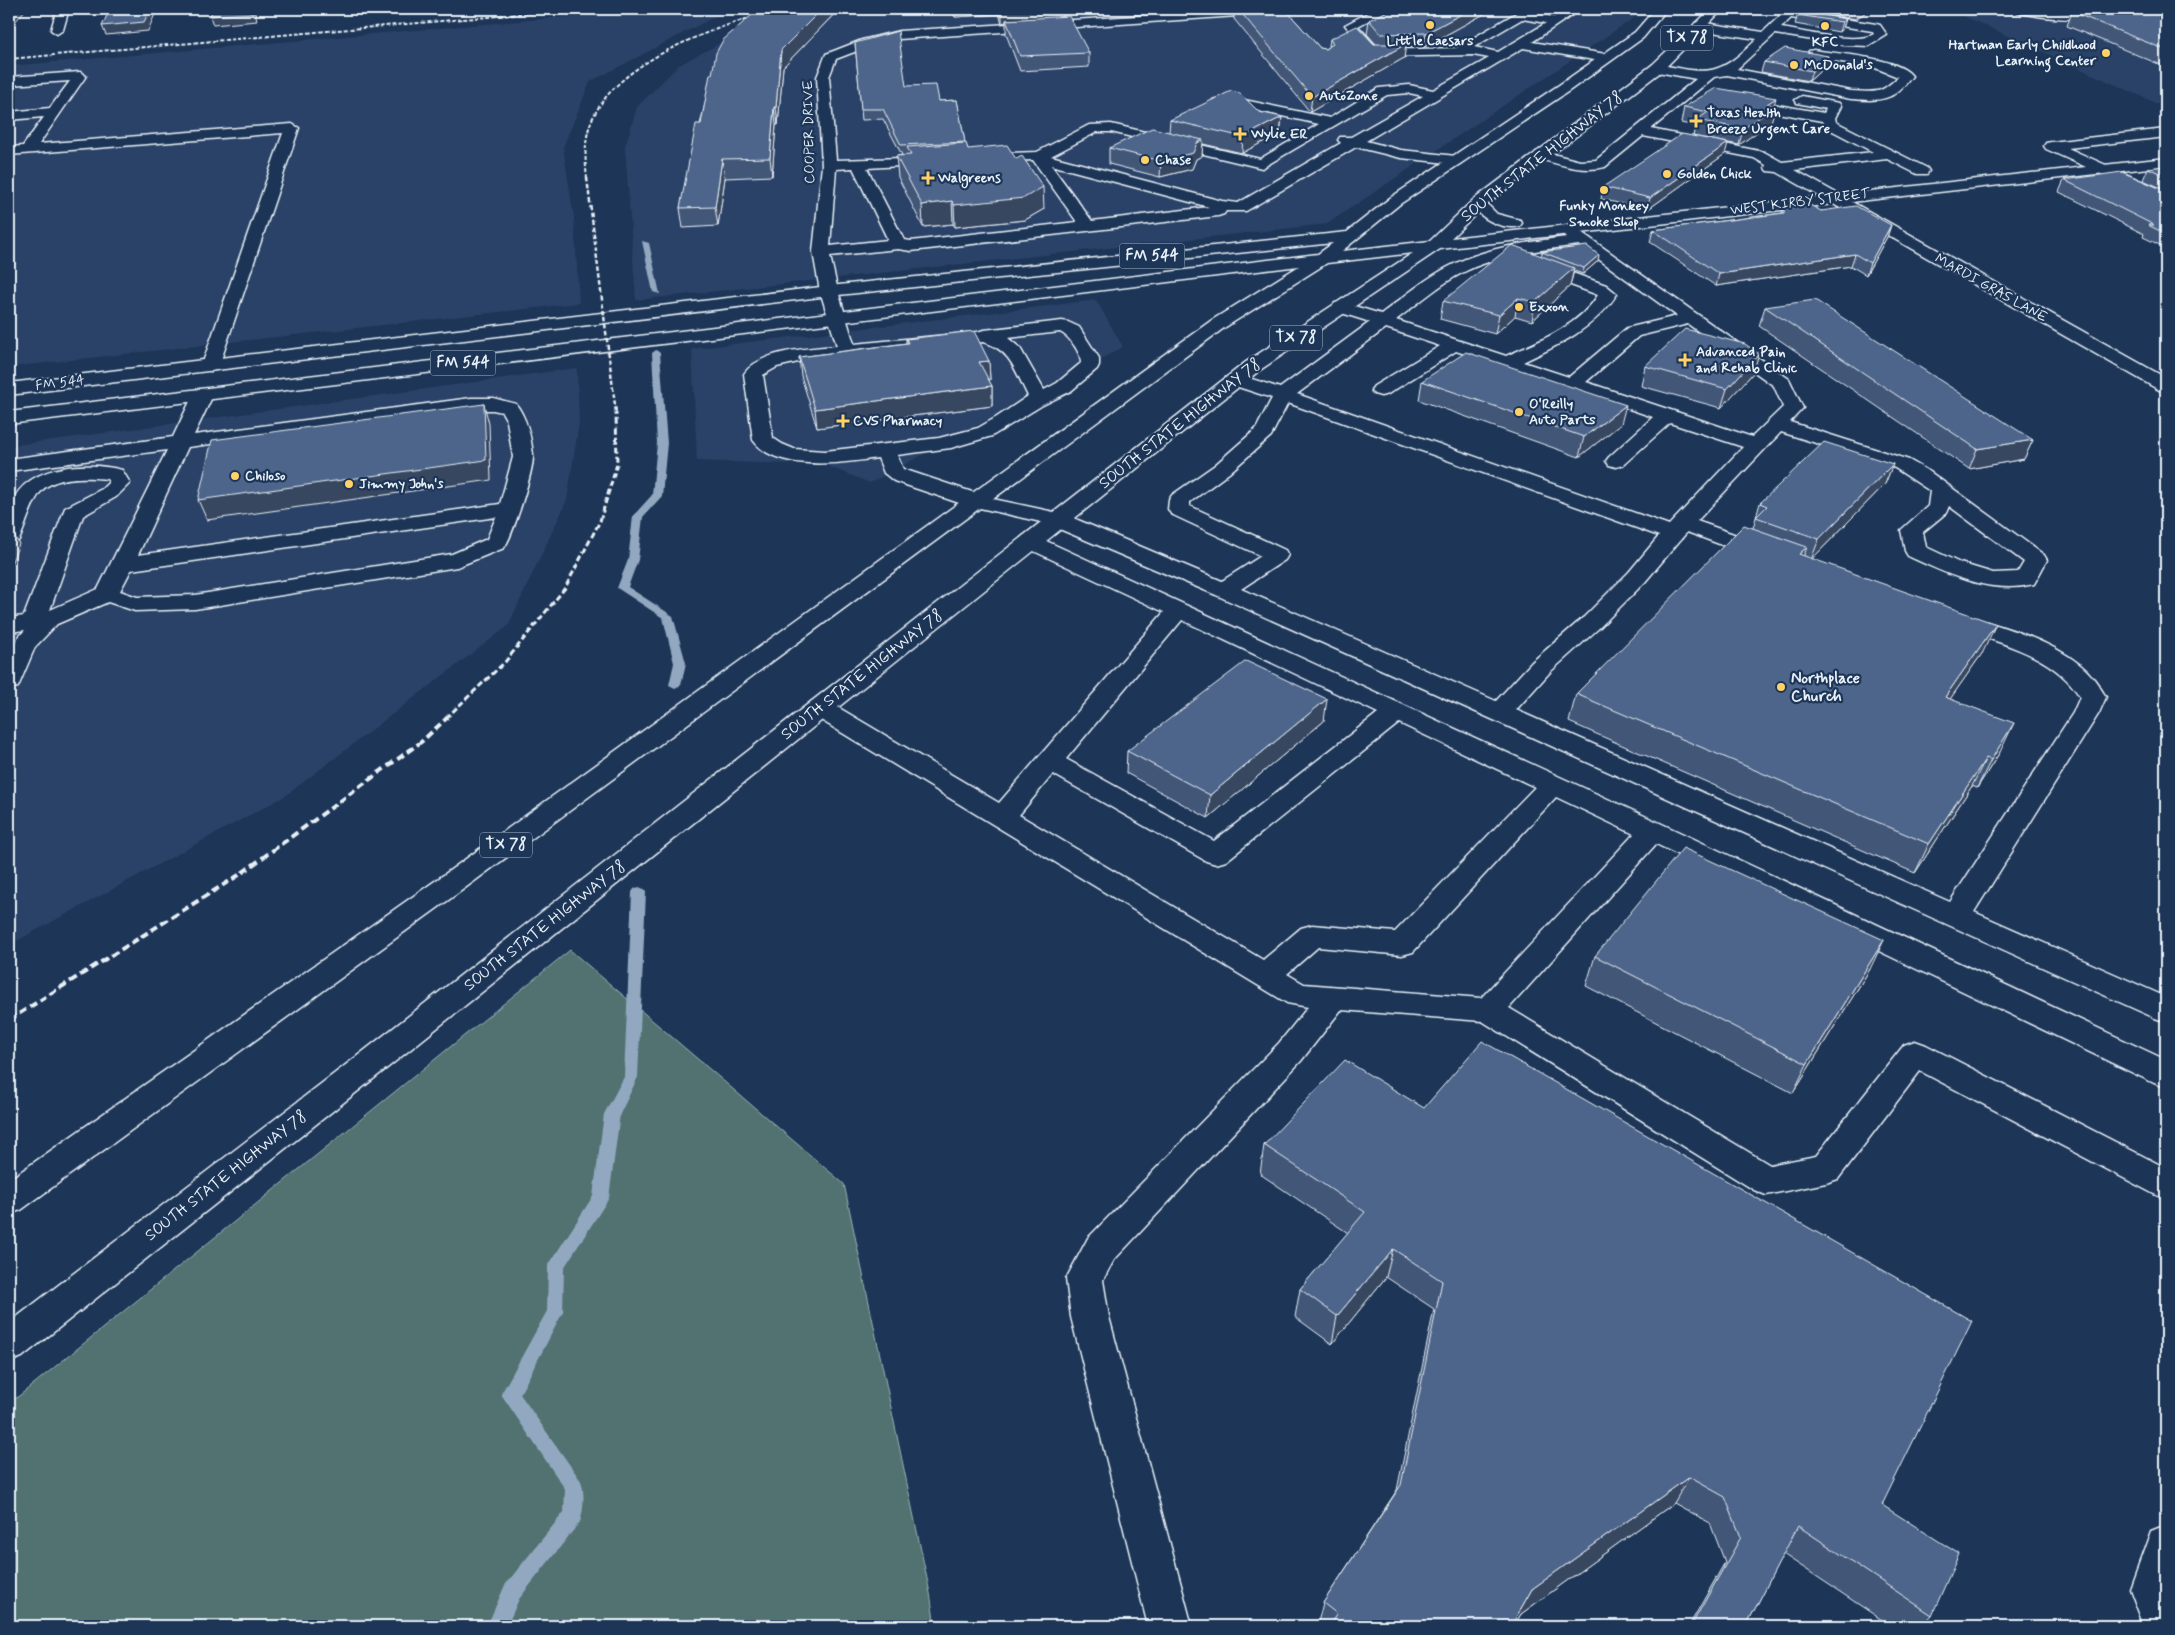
<svg xmlns="http://www.w3.org/2000/svg" width="2175" height="1635" viewBox="0 0 2175 1635" font-family="Mynerve,sans-serif">
  <style>
    .built { fill: #2c4367 }
    .green { fill: #517271; stroke: #9cb2b4 }
    .lines { fill: none; stroke-linecap: round; stroke-linejoin: round }
    .stream { fill: #92a8c0; fill-rule: evenodd }
    .minor-casing { stroke: #e8f1f8; stroke-width: 3 }
    .major-casing { stroke: #e8f1f8; stroke-width: 3 }
    .minor { fill: #1d3557; fill-rule: evenodd }
    .major { fill: #1d3557; fill-rule: evenodd }
    .rail-far3 { stroke: #e8f1f8; stroke-width: 2; stroke-dasharray: 4 2; stroke-linecap: butt }
    .rail-far2 { stroke: #e8f1f8; stroke-width: 2.5; stroke-dasharray: 4.5 2.5; stroke-linecap: butt }
    .rail-far1 { stroke: #e8f1f8; stroke-width: 3; stroke-dasharray: 6 3; stroke-linecap: butt }
    .rail { stroke: #e8f1f8; stroke-width: 4; stroke-dasharray: 8 4; stroke-linecap: butt }
    .wall { fill: #435778; stroke: #e8f1f8 }
    .shaded-wall { fill: #374761; stroke: #e8f1f8 }
    .building { fill: #4e658b; stroke: #e8f1f8 }
    .poi-dot { fill: #ffd166; stroke: #1d3557; stroke-width: 2 }
    .labels { text-anchor: middle; dominant-baseline: central; stroke-width: 4.5; stroke-linejoin: round; paint-order: stroke }
    .far-poi-label { font-size: 14px; font-weight: bold; fill: #e8f1f8; stroke: #1d3557; text-anchor: start }
    .far-street-label { font-size: 14px; fill: #e8f1f8; stroke: #1d3557 }
    .shield { fill: #1d3557; stroke: #abb9c8; stroke-width: 1 }
    .shield-label { font-size: 15px; font-weight: bold; fill: #e8f1f8 }
    .street-label { font-size: 16px; fill: #e8f1f8; stroke: #1d3557 }
    .poi-label { font-size: 16px; font-weight: bold; fill: #e8f1f8; stroke: #1d3557; text-anchor: start }
  </style>
  <rect width="100%" height="100%" fill="#1d3557"/>
  <filter id="ink" filterUnits="userSpaceOnUse"><feTurbulence type="fractalNoise" baseFrequency=".02" numOctaves="2"/><feDisplacementMap in="SourceGraphic" scale="10" xChannelSelector="R" yChannelSelector="G"/><feConvolveMatrix kernelMatrix="1 2 1 2 8 2 1 2 1" color-interpolation-filters="sRGB"/></filter>
  <g filter="url(#ink)">
    <path class="built" d="M656,9H729L590,82L563,147L574,218L579,303L9,367V66Z
      M809,9H1647L1327,224L636,300L625,147L637,107L679,65L747,29Z
      M1948,9H2166V108L2145,98Z
      M1096,300L1123,347L870,483L825,465L697,461L692,349Z
      M577,368L579,423L567,500L508,626L285,796L9,945V446Z"/>
    <path class="green" d="M570,950L844,1184L930,1593L935,1626H9V1404Z"/>
    <g class="lines">
      <path class="stream" d="M642,241L649,243L660,294L653,292Z
        M656,350L660,353L667,443L662,496L643,517L638,560L628,587L673,616L686,663L681,685L675,688L669,685L674,663L663,618L617,588L628,560L633,516L652,495L657,443L652,353Z
        M639,887L644,889L646,892L638,1077L620,1114L609,1198L564,1268L563,1312L520,1394L581,1481C585,1492 584,1510 580,1522L519,1599L507,1626H487L505,1585L564,1512L565,1489L501,1394L547,1311L548,1266L593,1196L604,1114L624,1077L632,892L634,889Z"/>
      <defs>
        <path id="minor" d="M57,9H69L63,30L57,34L51,30Z
          M1247,9H1303L1297,12L899,39L870,46L836,59L829,77L836,160L939,157L941,160L939,163L934,164L867,168L904,240L911,241L1077,222L1033,160L977,162L972,161L970,158L972,155L977,154L1037,152L1089,125L1111,124L1260,159L1319,124L1226,104L1218,107L1211,103L1213,100L1225,96L1330,118L1379,88L1409,85L1433,90L1489,58L1473,55L1372,57L1345,25L1375,9H1390L1358,26L1379,50L1456,48L1516,13L1520,11L1554,17L1567,9H1581L1532,42L1606,54L1612,58L1606,62L1523,48L1366,141L1401,150L1456,156L1461,157L1463,160L1461,163L1456,164L1401,158L1356,147L1246,211H1226L1224,214L1218,216L911,251L898,249L830,256L838,291L854,344L977,332L984,330L1062,321L1068,322L1079,327L1099,358V365L1097,369L1071,391L1041,406L992,436L951,448L897,455L903,469L984,496L987,501L984,506L976,507L968,506L894,481L884,473L878,458C844,463 776,473 753,440L744,374C760,350 810,348 837,346L820,291L813,252L822,165L817,77L826,54L862,40L899,31ZM1522,19L1546,23L1498,52L1474,47ZM1409,93L1423,96L1351,137H1340L1338,140L1341,143L1238,203L1222,201L1051,156L1097,132H1111L1262,168L1387,95ZM1051,165L1209,207L1092,221ZM853,168L888,240L830,246L836,169ZM1060,332C1069,336 1081,352 1081,363L1057,383L1044,390L1020,348L1008,338ZM983,342C1011,349 1016,373 1028,396L997,417L978,428L939,438L825,451L794,449L782,444L773,438L763,375L777,367L811,359Z
          M2012,9L2071,13L2166,9V12C2115,17 2064,25 2014,11Z
          M1788,10L1876,24L1880,25L1887,35L1869,46L1844,45L1775,34L1737,69L1851,91C1877,92 1879,95 1898,77L1873,67L1809,57L1807,54L1809,51L1813,50C1837,54 1898,57 1912,76C1893,102 1881,101 1851,99L1727,75L1714,77L1651,129L1764,152L1782,162L1873,152L1825,127L1822,121L1738,106L1731,102L1738,98L1824,113L1826,109L1797,103L1795,100L1802,96L1839,103L1841,106L1835,118L1836,122L1927,168L1929,171L1927,174H1917L1887,159L1795,170L2166,378V392L2159,390L1777,172L1767,171L1765,168L1766,165L1754,158L1643,136L1605,167C1582,173 1559,164 1536,158L1534,155L1536,152L1541,151L1580,161L1596,160L1696,79L1652,71L1651,68L1652,65L1657,64C1709,74 1717,78 1757,39L1699,30L1695,29L1693,26L1695,23L1699,22L1763,32L1784,12ZM1791,18L1872,31L1874,34C1855,45 1804,31 1781,28Z
          M80,72L86,76L39,144L292,124L299,128L218,369L211,371L204,369L202,365L283,133L9,155V147L23,146L44,117L9,120V112L50,108L70,81L9,85V77Z
          M2166,129V137L2068,148L2166,192V203L2046,149L2044,146L2046,143L2051,142Z
          M1568,225L1574,227L1789,379L1803,408L1790,422L1909,460L1930,472L2044,555L2047,560L2034,584C1990,595 1947,574 1908,556L1905,551L1901,530L1928,506L1930,491L1895,468L1781,432L1697,521L1773,548L1776,553L1773,558L1765,560L1757,558L1687,532L1645,582L1600,627L1550,672L1516,710L1950,902L2073,713L2080,697C2054,653 1993,641 1948,626L1944,621L1948,616L1956,614C1994,623 2048,639 2079,664C2091,673 2098,684 2106,697L2099,713L1974,912L2166,997V1022L2155,1018L1216,595L1050,525L1047,520L1050,515L1058,513L1066,515L1222,581L1261,556L1171,514L1168,509L1169,500L1172,495L1215,465L1256,429L1272,398L1229,384L1227,380L1229,376L1236,374L1280,388L1370,322L1335,311L1332,307L1335,303L1341,302L1381,314C1404,297 1428,276 1454,264C1489,247 1529,242 1567,237L1560,230L1562,227ZM1579,245L1677,316L1627,328L1569,377L1523,362C1559,345 1595,328 1617,294L1606,285L1542,262H1530L1528,266L1530,270L1598,295C1579,326 1538,342 1506,356L1396,320C1419,303 1441,283 1466,271C1501,254 1541,250 1579,245ZM1688,324L1774,386L1783,407L1752,437L1586,382L1639,336ZM1386,328L1440,346L1374,386L1371,390L1374,394L1381,396L1388,394L1456,351L1653,417L1609,457L1606,461L1609,465L1616,467L1623,465L1670,423L1743,447L1669,525L1297,394ZM1288,403L1659,536L1629,572L1584,617L1532,662L1496,701L1241,589L1285,560L1288,555L1285,550L1190,506V502L1229,473L1271,436ZM1949,506L2024,562L2018,572L1993,573L1960,563L1926,547L1923,532L1946,513Z
          M203,389L210,391L213,395L194,435L471,398H493L516,404C527,419 531,436 533,455C534,470 513,535 504,548L457,567L195,609L135,611L108,602L57,624L35,647L18,687L9,689C9,663 5,650 25,630L9,632V618L24,616L65,508L102,489L109,482L107,479C87,477 52,475 39,494C30,507 26,524 20,538L17,543L9,545C8,535 7,523 9,514C16,465 85,460 122,470L130,483L116,497L83,516L50,610L98,589L167,450L9,471V459L173,437L193,395L196,391ZM471,410H493L502,412L507,421L513,457L500,504L138,555L188,447ZM496,517L487,539L452,554L195,595L137,597L120,591L131,570Z
          M1031,534L1662,824L2166,1060V1087L2154,1083L1656,844L1509,1008L1770,1165L1816,1156L1904,1045L1915,1041L1926,1045L2166,1168V1199L2154,1194L1920,1071L1838,1179L1826,1183L1766,1195L1754,1190L1482,1021L1341,1010L1301,1061L1114,1260L1103,1280L1109,1317L1192,1626H1148L1071,1317L1066,1279L1088,1238L1279,1043L1308,1007L1287,1003L811,714L807,708L811,702L820,700L829,702L999,803L1164,612L1023,546L1020,541L1023,536ZM1182,620L1378,713L1214,841L1066,759ZM1399,723L1535,787L1395,932L1312,925L1301,928L1263,960L1019,815L1053,774L1206,861L1216,864L1226,861ZM1556,797L1634,834L1481,998L1304,984L1287,974L1318,947L1402,955L1413,952Z
          M2166,1525V1626H2144L2130,1589L2151,1531Z"/>
        <path id="major" d="M1655,9H1667L1643,38L1569,91L1400,204L1342,251L1430,241L1473,200L1652,65L1711,9H1723L1662,71L1487,204L1497,214L1520,220L1522,223L1520,226C1506,230 1487,222 1478,212L1451,238L2166,158V166L1440,249L1260,370L382,1072L22,1357L9,1362V1323L360,1054L1041,522L980,508L465,888L21,1210L9,1214V1180L445,874L1212,320L1299,266L9,424V412L1318,254L1333,243L829,296L9,395V383L829,286L1347,232L1390,198L1559,85L1635,32ZM1413,253L1246,362L1054,512L993,499L1224,328L1327,263Z"/>
      </defs>
      <use href="#minor" class="minor-casing"/>
      <use href="#major" class="major-casing"/>
      <use href="#minor" class="minor"/>
      <use href="#major" class="major"/>
      <path class="rail-far3" d="M9,59L578,9
        M587,179C585,161 584,140 591,122C617,58 719,26 780,9"/>
      <path class="rail-far2" d="M587,178L616,413"/>
      <path class="rail-far1" d="M446,718L505,662L565,588L600,521L617,464L616,412"/>
      <path class="rail" d="M9,1020L239,875L421,742L448,717"/>
    </g>
    <path class="wall" d="M769,9H839L783,67L778,125H776L772,176L725,178L718,226L683,228L680,208L712,74Z
      M950,9H1109L1063,12V16L1089,53V67L1020,71L1006,34V22L1002,23L999,14L955,17Z
      M1234,9H1285L1320,48L1325,49L1329,46L1330,39L1376,44L1367,34L1369,20L1493,9L1424,47H1405L1404,58L1310,112L1234,19Z
      M1814,9H1870L1856,19L1813,12Z
      M2080,9H2166V67L2067,26L2072,12L2079,11Z
      M1798,15L1846,19L1843,28L1839,32L1795,24Z
      M855,43L906,86L939,101L957,100L965,143L968,149L1044,209L1025,220L955,227L953,224L923,227L898,177L896,156L902,155L883,119L862,120Z
      M1764,62L1826,66L1809,81L1761,72Z
      M1774,106L1771,122L1739,145L1693,136L1695,126L1681,123L1684,107Z
      M1259,112L1282,117L1280,133L1242,153L1203,144L1202,156L1196,159L1192,169L1160,177L1109,164V148L1169,132L1170,120Z
      M1725,154L1647,210L1601,199L1603,187Z
      M2166,166V190L2143,180L2148,168Z
      M2064,180L2166,191V248L2143,237L2144,234L2059,192Z
      M1784,208L1821,211L1891,225L1887,237L1866,275L1851,266L1716,286L1650,242L1653,230L1782,213Z
      M1542,252L1598,261L1583,274L1574,271L1570,286L1532,321L1515,316L1495,334L1440,319L1443,301L1541,256Z
      M1765,307L2033,440L2024,459L1969,469L1759,326Z
      M906,339L989,361L990,380H988L992,386V406L817,428L801,376L799,357L906,343Z
      M1645,366L1753,373L1721,408L1641,386Z
      M1422,381L1621,424L1579,457L1419,400Z
      M1893,464L1885,484L1812,559L1983,652L1950,699L2000,752L1977,788L1972,786L1915,873L1569,722L1576,694L1753,528L1760,503Z
      M1324,721L1208,818L1126,773L1127,751Z
      M1595,956L1870,969L1793,1093L1586,986Z
      M1264,1145L1882,1505L1932,1615L1922,1626H1891L1783,1554L1746,1626H1689L1725,1562L1710,1523L1674,1503L1521,1614L1514,1626H1317L1323,1603L1397,1490L1434,1309L1386,1277L1332,1344L1295,1317L1300,1289L1348,1233L1260,1174Z"/>
    <path class="shaded-wall" d="M14,9H26L9,29V15Z
      M90,9H115L116,13L92,15Z
      M150,9H157L148,31L106,35L102,26Z
      M255,9L257,21L213,25L210,16Z
      M822,9H839L783,67L778,125L776,107L781,50Z
      M955,9H998L999,14L955,17Z
      M1032,9H1109L1063,12V19L1006,20V22L1002,23V11Z
      M1471,9H1493L1424,47L1426,33Z
      M1859,9H1870L1856,19Z
      M1846,19L1843,28L1839,32L1842,22Z
      M1406,44L1404,58L1310,112L1312,97Z
      M1828,56L1826,66L1809,81L1812,71Z
      M1776,98L1773,108L1776,106L1771,122L1739,145L1743,129L1767,104Z
      M774,107L776,125L772,176L770,158Z
      M1282,117L1280,133L1242,153L1243,137Z
      M1203,140L1202,156L1196,159L1192,169L1160,177L1161,161Z
      M1728,143L1725,154L1647,210L1650,198Z
      M722,159L725,178L718,226L715,207Z
      M1043,187L1044,209L1025,220L955,227L954,205Z
      M952,201L953,224L923,227L922,205Z
      M1891,225L1887,237L1866,275L1870,263Z
      M1855,254L1851,266L1716,286L1719,274Z
      M1599,255L1598,261L1583,274L1584,268Z
      M1574,268L1570,286L1532,321L1535,302Z
      M1518,298L1515,316L1495,334L1499,315Z
      M1759,354L1753,373L1721,408L1727,389Z
      M989,361L990,380L980,381L979,362Z
      M992,386V406L817,428L815,409Z
      M484,404L489,424L491,480L207,520L198,500Z
      M1626,405L1621,424L1579,457L1584,437Z
      M2033,440L2024,459L1969,469L1977,449Z
      M1893,464L1885,484L1811,560L1819,539Z
      M9,526L19,544L9,569Z
      M1807,547L1797,574L1799,554Z
      M1996,624L1983,652L1932,725L1945,697Z
      M1327,699L1324,721L1208,818L1210,795Z
      M2014,723L2000,752L1977,788L1991,760Z
      M1986,758L1972,786L1915,873L1929,844Z
      M1884,940L1870,969L1793,1093L1807,1064Z
      M1393,1249L1386,1277L1332,1344L1337,1316Z
      M1689,1477L1674,1503L1521,1614L1514,1626H1511L1532,1589Z"/>
    <path class="building" d="M9,9H14L9,15Z
      M110,9H150L144,22L102,26Z
      M213,9H254V13L210,16Z
      M769,9H822L781,50L776,107H774L770,158L722,159L715,207L680,208L696,124H701L710,74H712L716,53L723,40L753,14Z
      M1001,9H1032L1002,11Z
      M1238,9H1285L1320,48L1325,49L1333,44L1330,39L1357,26L1374,44H1406L1312,97Z
      M1392,9H1471L1426,33L1381,34L1369,20Z
      M2082,9H2166V50L2072,12L2087,11Z
      M1803,12L1846,19L1842,22L1798,15Z
      M1069,16L1089,53L1020,56L1006,20Z
      M898,31L906,86L936,85L939,101L957,100L965,142L901,145L883,109H861L855,43Z
      M1785,48L1828,56L1812,71L1764,62Z
      M1716,88L1776,98L1767,104L1776,106L1743,129L1697,120L1708,112L1684,107Z
      M1231,91L1240,93L1259,112L1282,117L1243,137L1170,120Z
      M1152,128L1203,140L1197,143L1193,153L1161,161L1109,148Z
      M1682,134L1728,143L1650,198L1603,187Z
      M966,143L968,149L1007,145L1016,159L1022,156L1043,187L1024,198L954,205L952,201L922,205L896,156L911,155L907,147Z
      M2166,166V176L2148,168Z
      M2122,172L2166,191V234L2148,225H2154L2064,180Z
      M1810,205L1821,211L1856,206L1891,225L1870,263L1855,254L1719,274L1653,230L1784,213V208Z
      M1512,245L1574,268L1535,302L1518,298L1499,315L1443,301Z
      M1587,246L1599,255L1584,268L1542,252Z
      M1815,300L2033,440L1977,449L1765,307Z
      M1685,329L1745,344L1759,354L1727,389L1645,366Z
      M974,331L989,361L979,362L992,386L815,409L799,357L908,343L906,339Z
      M1466,352L1626,405L1584,437L1422,381Z
      M484,404L486,460L198,500L212,440Z
      M1824,442L1893,464L1819,539L1756,517L1767,506L1760,503Z
      M1744,525L1807,547L1799,554L1996,624L1945,697L2014,723L1991,760L1986,758L1929,844L1576,694Z
      M1246,661L1327,699L1210,795L1127,751Z
      M1683,848L1884,940L1807,1064L1595,956Z
      M1482,1041L1972,1321L1882,1505L1959,1554L1932,1615L1798,1526L1746,1626H1691L1741,1537L1725,1497L1689,1477L1532,1589L1511,1626H1328L1337,1614L1323,1603L1401,1485L1442,1281L1393,1249L1337,1316L1300,1289L1365,1212L1264,1145L1345,1060L1424,1108Z"/>
  </g>
  <g class="poi-dot">
    <circle cx="1430" cy="25" r="5"/>
    <circle cx="1825" cy="26" r="5"/>
    <circle cx="2106" cy="53" r="5"/>
    <circle cx="1794" cy="65" r="5"/>
    <circle cx="1309" cy="96" r="5"/>
    <path d="M1693.5 113.5h5v5h5v5h-5v5h-5v-5h-5v-5h5z"/>
    <path d="M1237.5 126.5h5v5h5v5h-5v5h-5v-5h-5v-5h5z"/>
    <circle cx="1145" cy="160" r="5"/>
    <circle cx="1667" cy="174" r="5"/>
    <path d="M925.5 170.5h5v5h5v5h-5v5h-5v-5h-5v-5h5z"/>
    <circle cx="1604" cy="190" r="5"/>
    <circle cx="1519" cy="307" r="5"/>
    <path d="M1682.5 352.5h5v5h5v5h-5v5h-5v-5h-5v-5h5z"/>
    <circle cx="1519" cy="412" r="5"/>
    <path d="M840.5 413.5h5v5h5v5h-5v5h-5v-5h-5v-5h5z"/>
    <circle cx="235" cy="476" r="5"/>
    <circle cx="349" cy="484" r="5"/>
    <circle cx="1781" cy="687" r="5"/>
  </g>
  <g class="labels">
    <g class="far-poi-label">
      <text x="1430" y="41" text-anchor="middle">Little Caesars</text>
      <text x="1825" y="42" text-anchor="middle">KFC</text>
      <text x="2096" y="45" text-anchor="end">Hartman Early Childhood<tspan x="2096" dy="16">Learning Center</tspan></text>
      <text x="1804" y="65">McDonald's</text>
      <text x="1319" y="96">AutoZone</text>
      <text x="1707" y="113">Texas Health<tspan x="1707" dy="16">Breeze Urgent Care</tspan></text>
      <text x="1251" y="134">Wylie ER</text>
      <text x="1155" y="160">Chase</text>
      <text x="1677" y="174">Golden Chick</text>
      <text x="938" y="178">Walgreens</text>
      <text x="1604" y="206" text-anchor="middle">Funky Monkey<tspan x="1604" dy="16">Smoke Shop</tspan></text>
      <text x="1529" y="307">Exxon</text>
      <text x="1696" y="352">Advanced Pain<tspan x="1696" dy="16">and Rehab Clinic</tspan></text>
      <text x="1529" y="404">O'Reilly<tspan x="1529" dy="16">Auto Parts</tspan></text>
      <text x="853" y="421">CVS Pharmacy</text>
      <text x="245" y="476">Chiloso</text>
      <text x="359" y="484">Jimmy John's</text>
    </g>
    <g class="far-street-label">
      <text transform="translate(809 132) rotate(-91)">COOPER DRIVE</text>
      <text transform="translate(1800 202) rotate(-7)">WEST KIRBY STREET</text>
      <text transform="translate(1991 288) rotate(29)">MARDI GRAS LANE</text>
      <text transform="translate(60 383) rotate(-7)">FM 544</text>
    </g>
    <g class="shield">
      <rect x="1661" y="25.5" width="52" height="25" rx="4"/>
      <rect x="1119.5" y="243.5" width="65" height="25" rx="4"/>
      <rect x="1270" y="325.5" width="52" height="25" rx="4"/>
      <rect x="430.5" y="350.5" width="65" height="25" rx="4"/>
      <rect x="480" y="832.5" width="52" height="25" rx="4"/>
    </g>
    <g class="shield-label">
      <text x="1687" y="38">TX 78</text>
      <text x="1152" y="256">FM 544</text>
      <text x="1296" y="338">TX 78</text>
      <text x="463" y="363">FM 544</text>
      <text x="506" y="845">TX 78</text>
    </g>
    <g class="street-label">
      <text transform="translate(1542 157) rotate(-38)">SOUTH STATE HIGHWAY 78</text>
      <text transform="translate(1180 424) rotate(-38)">SOUTH STATE HIGHWAY 78</text>
      <text transform="translate(862 675) rotate(-38)">SOUTH STATE HIGHWAY 78</text>
      <text transform="translate(545 926) rotate(-38)">SOUTH STATE HIGHWAY 78</text>
      <text transform="translate(226 1176) rotate(-38)">SOUTH STATE HIGHWAY 78</text>
    </g>
    <g class="poi-label">
      <text x="1791" y="678">Northplace<tspan x="1791" dy="18">Church</tspan></text>
    </g>
  </g>
  <rect width="2175" height="1635" fill="none" stroke="#1d3557" stroke-width="30"/>
  <rect x="15" y="15" width="2145" height="1605" fill="none" stroke="#e8f1f8" stroke-width="2" filter="url(#ink)"/>
</svg>
